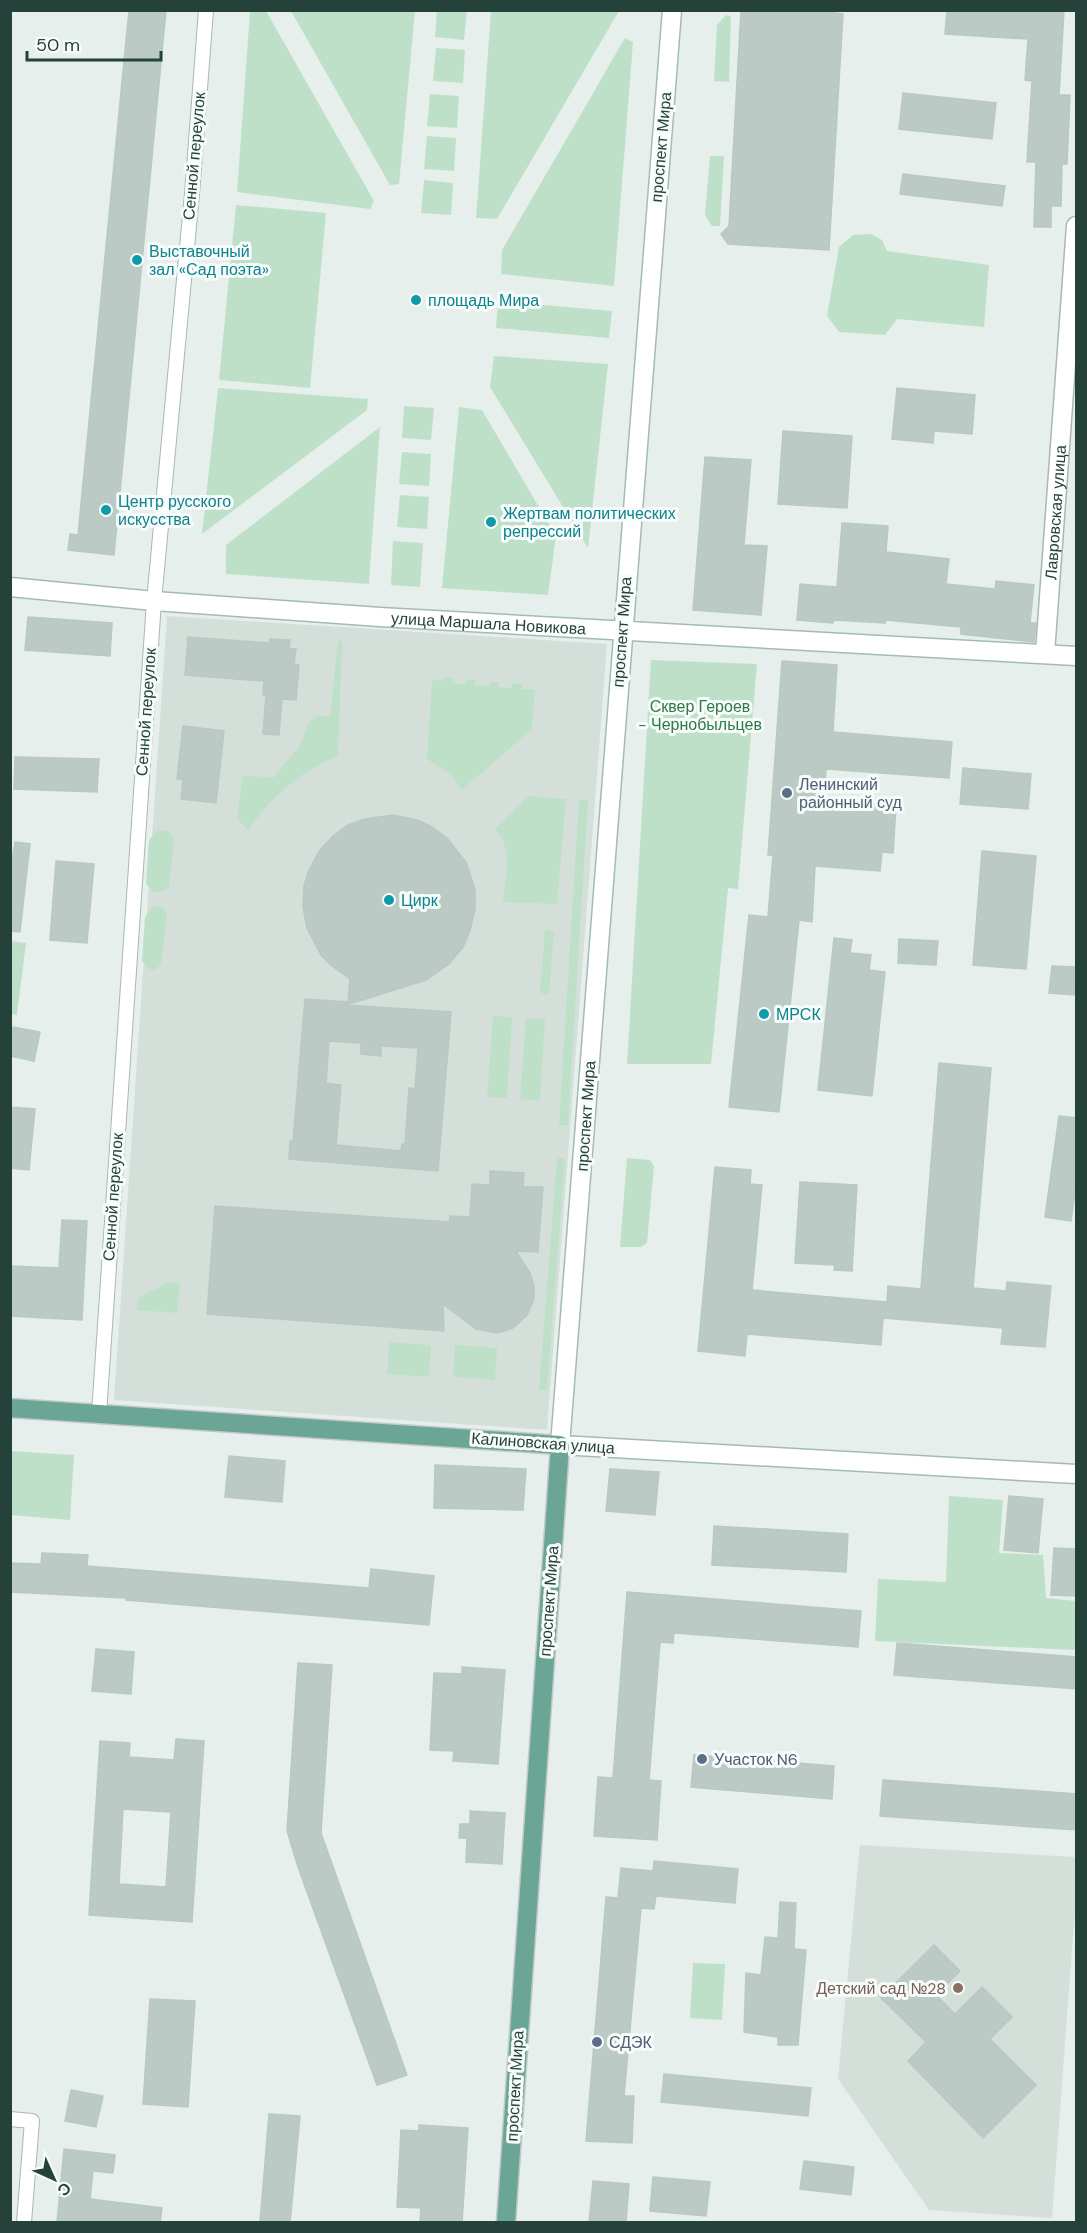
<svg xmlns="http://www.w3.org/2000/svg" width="1087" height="2233" viewBox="0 0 1087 2233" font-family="'DM Sans',sans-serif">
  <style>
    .built { fill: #d4dfda }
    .green { fill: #bfe0c8 }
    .building { fill: #bbcac4; stroke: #b8c9c2; stroke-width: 1.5; fill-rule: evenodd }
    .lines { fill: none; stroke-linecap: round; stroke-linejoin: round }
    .minor-casing { stroke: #a8b8b2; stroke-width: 16 }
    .tertiary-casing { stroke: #a8b8b2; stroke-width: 21 }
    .secondary-casing { stroke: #a4bbb3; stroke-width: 21 }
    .primary-casing { stroke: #c2cac8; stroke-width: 21 }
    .minor { stroke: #fff; stroke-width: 14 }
    .tertiary { stroke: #fff; stroke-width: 18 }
    .secondary { stroke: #fff; stroke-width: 18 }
    .primary { stroke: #6aa596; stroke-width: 18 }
    .culture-dot { fill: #0f9aa8; stroke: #f7fbf9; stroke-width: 2 }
    .service-dot { fill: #5c6f8a; stroke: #f7fbf9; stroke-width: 2 }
    .education-dot { fill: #8d6e63; stroke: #f7fbf9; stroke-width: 2 }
    .labels { text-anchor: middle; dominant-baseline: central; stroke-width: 6; stroke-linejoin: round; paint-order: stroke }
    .street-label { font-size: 16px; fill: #24423a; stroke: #f7fbf9 }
    .culture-label { font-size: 16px; fill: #0d838f; stroke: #f7fbf9; text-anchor: start }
    .park-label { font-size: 16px; fill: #2d7a4b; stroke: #f7fbf9 }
    .service-label { font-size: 16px; fill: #4e5e75; stroke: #f7fbf9; text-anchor: start }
    .education-label { font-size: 16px; fill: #785e54; stroke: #f7fbf9; text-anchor: end }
  </style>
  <rect width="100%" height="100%" fill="#e6efeb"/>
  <path class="built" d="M167,616L607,644L547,1430L114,1400Z
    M860,1845L1076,1857V1896L1052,2218L929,2210L838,2079Z"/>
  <path class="green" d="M491,10L619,11L497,219L476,218Z
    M250,11H266L374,201L370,209L237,192Z
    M291,11H415L399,184L390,185Z
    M437,11H467L464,40L435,37Z
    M726,15L731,17L729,82L714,81L717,25Z
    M625,38L633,42L614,286L501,274L502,250Z
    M436,48L465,50L463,83L433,81Z
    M430,94L459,96L457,128L427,126Z
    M427,136L456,138L454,171L424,169Z
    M710,156H724L720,226H712L705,215Z
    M424,180L453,183L451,215L421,213Z
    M236,205L326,213L310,388L219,380Z
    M871,234L882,240L887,251L989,265L984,327L897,319L885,335L839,332L827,316L839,247L853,235Z
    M498,301L612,311L609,338L496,328Z
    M494,356L608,364L588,548L490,387Z
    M218,388L368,399L367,410L202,534Z
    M404,406L434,408L431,440L402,438Z
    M459,407L482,410L556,536L548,595L442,588Z
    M380,427L369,584L226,574V545Z
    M402,452L431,454L429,486L399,484Z
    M400,495L429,497L427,529L397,527Z
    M393,541L423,543L420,587L391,585Z
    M338,641H342L338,757C302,769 269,799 248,831L237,818L243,775L273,778L301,744L309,722L317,716H330Z
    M651,660L757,664L738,889L728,888L711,1064H627Z
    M443,677L453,678V683L465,684L466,679L475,680V685L489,686L490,682H499V687L511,688L512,683L522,684V689L535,690L532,729L462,790L451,775L427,759L432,680L443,681Z
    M528,796L566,799L557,904L503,902C506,877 513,848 495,829Z
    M579,800H588L568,1125H559Z
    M158,830L167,831L174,838L169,887L159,893L153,892L146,884L149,840Z
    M153,907H163L167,914L161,964L155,970L149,969L142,961L145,917Z
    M545,930L554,931L549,994L540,993Z
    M11,941L26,943L17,1015L11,1014Z
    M493,1016L512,1017L507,1098L487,1097Z
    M526,1018L545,1019L540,1101L520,1099Z
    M557,1158L565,1159L547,1390H539Z
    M627,1158L650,1160L654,1166L647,1243L641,1247H620Z
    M170,1282L180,1284L177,1313L137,1310L138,1298Z
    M389,1342L431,1345L429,1377L387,1374Z
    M455,1345L497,1348L495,1380L453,1377Z
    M10,1451L74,1455L70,1520L11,1515Z
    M949,1496L1003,1500L999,1553L1043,1555L1046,1598L1076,1601V1650L875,1641L878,1579L946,1582Z
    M693,1963L725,1964L722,2020L690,2018Z"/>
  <path class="building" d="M129,10H166L114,555L68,550L70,534L78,535Z
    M741,10H809L843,14L829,250L728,244L721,234L729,226Z
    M947,10H1064L1059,95H1070L1067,164H1062L1061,206H1051V227H1034L1036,162H1027L1032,81L1025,80L1028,39L945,34Z
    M903,93L996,103L992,139L899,129Z
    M903,174L1005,186L1002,206L900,194Z
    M897,388L975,395L972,434L934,431L933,443L892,439Z
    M783,431L852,436L847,508L778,504Z
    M705,457L751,460L744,545L767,546L761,615L693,610Z
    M842,523L888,526L886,552L949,559L946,584L995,589L996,581L1034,585L1030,623H1036L1034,642L961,634V627L885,620V623L834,620L833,623L797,620L800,584L837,587Z
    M28,617L112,623L110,656L25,650Z
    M188,637L269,643L270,639L290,640L289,649H296L294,664L299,665L296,700L282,699L279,735L263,734L266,695H263L264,681L185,675Z
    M782,661L837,665L833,732L952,742L949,778L826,769L824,801L896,806L893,853L882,852L880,871L815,866L812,922L799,920L779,1112L729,1107L749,915L768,917L773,855H768Z
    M183,726L224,731L216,803L181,799L183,779H177Z
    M15,757L99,759L97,792L14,789Z
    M963,768L1031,774L1028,809L960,804Z
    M393,815L417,820L432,827L447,838L466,862L475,889V909L470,931L463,947L449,964L426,980L346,1005L451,1012L438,1171L289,1159L290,1141H293L305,999L348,1002L350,979L332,966L321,955L307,928L303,907L304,886L309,870L320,850L333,836L348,825L365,819ZM329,1041L361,1043V1054L381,1056V1046L418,1048L415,1089L409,1088L405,1144H402L401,1151L336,1145L341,1085L326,1083Z
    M15,842L30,844L20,932L10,931V873Z
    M982,851L1036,856L1026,969L973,965Z
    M56,861L94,864L87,943L50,940Z
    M834,938L852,940L850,953L871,955L869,970L885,972L872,1096L818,1090Z
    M899,939L938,941L936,965L898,963Z
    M1052,966L1077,967L1075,995L1049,993Z
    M13,1027L40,1032L34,1061L10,1056Z
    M939,1063L991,1068L973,1288L1006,1291L1007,1282L1051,1286L1045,1347L1001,1344L1003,1328L883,1318L881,1345L747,1334L745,1356L698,1351L715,1167L751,1170L750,1184L762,1185L752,1290L887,1302L888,1286L921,1289Z
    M10,1107L35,1109L29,1170L10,1168Z
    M1059,1116L1077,1118V1179L1071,1221L1045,1217Z
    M490,1171L524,1173L523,1187H543L538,1252L516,1251L530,1273L534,1286V1299L527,1315L513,1328L497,1333L476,1329L443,1304L444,1331L207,1314L215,1206L450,1222V1216L470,1217L472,1184L490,1185Z
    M800,1182L857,1185L852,1271L834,1270L835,1265L795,1263Z
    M62,1220L87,1221L82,1320L10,1316V1266L59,1268Z
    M229,1456L285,1461L282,1502L225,1497Z
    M435,1465L526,1469L523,1510L434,1508Z
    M610,1469L659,1472L655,1515L606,1511Z
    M1009,1496L1043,1499L1038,1553L1004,1550Z
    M714,1526L848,1534L846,1572L712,1565Z
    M1054,1548L1077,1549V1596L1051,1595Z
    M42,1553L88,1555L87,1566L369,1588L371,1569L434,1576L429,1625L126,1600V1598L10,1592V1563L41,1564Z
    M627,1592L861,1611L858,1647L674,1633L673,1643L660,1642L649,1780L661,1781L657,1840L594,1836L598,1777L613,1778Z
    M897,1643L1077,1657V1689L894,1675Z
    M96,1649L134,1652L131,1694L92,1691Z
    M298,1663L332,1665L321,1833L407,2075L377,2085L298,1867L287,1831Z
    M462,1667L505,1670L498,1764L453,1761L454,1751L430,1750L434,1673L462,1674Z
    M176,1739L204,1741L192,1922L89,1915L100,1741L130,1743L129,1757L174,1760ZM123,1809L171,1812L166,1887L119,1884Z
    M694,1755L834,1766L832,1799L691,1787Z
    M883,1780L1077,1794V1830L880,1816Z
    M470,1811L505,1813L502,1864L466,1862L467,1838H459L460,1824H470Z
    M654,1861L738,1869L735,1903L656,1896L654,1909L641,1908L624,2096H634L632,2143L586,2141L606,1897L618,1898L621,1868L653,1871Z
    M780,1902L796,1903L794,1949L806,1950L798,2045H778V2037L744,2032L746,1973L761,1975L765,1937L778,1938Z
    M934,1945L960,1971L936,1995L955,2014L982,1987L1012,2017L990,2039L1036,2085L983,2138L908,2061L926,2042L881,1998Z
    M150,1999L195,2001L188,2107L143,2104Z
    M664,2074L811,2088L808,2116L661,2102Z
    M71,2090L103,2096L96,2127L65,2121Z
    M269,2114L300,2116L290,2223H260Z
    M419,2125L468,2128L462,2223H420L421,2208L397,2207L401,2130L419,2131Z
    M64,2149L115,2155L113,2173L93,2171L90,2199L162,2208L160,2223H57Z
    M804,2161L854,2167L851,2195L800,2189Z
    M653,2177L710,2182L706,2216L650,2211Z
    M593,2181L629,2184L626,2222L589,2223Z"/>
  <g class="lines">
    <defs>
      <path id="minor" d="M99,1414L154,601L192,194L206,10
        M10,2119L32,2121L24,2222"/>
      <g id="tertiary">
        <path id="s1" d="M1045,653L1076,226"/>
      </g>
      <g id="secondary">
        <path d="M672,10L560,1445L1076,1474"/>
        <path id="s2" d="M10,587L154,601L380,617L1076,656"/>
      </g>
      <path id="primary" d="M10,1408L560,1445L506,2222"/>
    </defs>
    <use href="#minor" class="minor-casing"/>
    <use href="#tertiary" class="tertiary-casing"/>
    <use href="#secondary" class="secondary-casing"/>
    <use href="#primary" class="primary-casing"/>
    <use href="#minor" class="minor"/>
    <use href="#tertiary" class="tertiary"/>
    <use href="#secondary" class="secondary"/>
    <use href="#primary" class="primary"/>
  </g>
  <g class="culture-dot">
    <circle cx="137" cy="260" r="6"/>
    <circle cx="416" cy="300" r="6"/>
    <circle cx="106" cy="510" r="6"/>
    <circle cx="491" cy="522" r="6"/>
    <circle cx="389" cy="900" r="6"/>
    <circle cx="764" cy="1014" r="6"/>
  </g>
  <g class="service-dot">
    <circle cx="787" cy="793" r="6"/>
    <circle cx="702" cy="1759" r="6"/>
    <circle cx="597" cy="2042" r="6"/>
  </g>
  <circle class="education-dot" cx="958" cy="1988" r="6"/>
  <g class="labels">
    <g class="street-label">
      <text transform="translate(661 147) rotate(-85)">проспект Мира</text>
      <text transform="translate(194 156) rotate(-85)">Сенной переулок</text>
      <text stroke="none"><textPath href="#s1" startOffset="141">Лавровская улица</textPath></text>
      <text stroke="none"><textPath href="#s2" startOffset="480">улица Маршала Новикова</textPath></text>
      <text transform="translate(622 632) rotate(-86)">проспект Мира</text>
      <text transform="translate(146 712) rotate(-86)">Сенной переулок</text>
      <text transform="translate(586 1116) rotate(-86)">проспект Мира</text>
      <text transform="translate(113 1197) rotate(-86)">Сенной переулок</text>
      <text transform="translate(543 1443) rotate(4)">Калиновская улица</text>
      <text transform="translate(549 1601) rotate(-86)">проспект Мира</text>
      <text transform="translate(515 2086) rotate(-87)">проспект Мира</text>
    </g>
    <g class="culture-label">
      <text x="149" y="251">Выставочный<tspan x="149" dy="18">зал «Сад поэта»</tspan></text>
      <text x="428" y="300">площадь Мира</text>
      <text x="118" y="501">Центр русского<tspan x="118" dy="18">искусства</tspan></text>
      <text x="503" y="513">Жертвам политических<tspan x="503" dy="18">репрессий</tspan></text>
      <text x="401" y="900">Цирк</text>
      <text x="776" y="1014">МРСК</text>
    </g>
    <g class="park-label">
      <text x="700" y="706">Сквер Героев<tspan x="700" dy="18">- Чернобыльцев</tspan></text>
    </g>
    <g class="service-label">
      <text x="799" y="784">Ленинский<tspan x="799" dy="18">районный суд</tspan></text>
      <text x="714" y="1759">Участок N6</text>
      <text x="609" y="2042">СДЭК</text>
    </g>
    <g class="education-label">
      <text x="946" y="1988">Детский сад №28</text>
    </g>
  </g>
  <rect width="1087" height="2233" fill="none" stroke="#24423a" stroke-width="24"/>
  <g transform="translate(54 2179) rotate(135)" stroke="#f7fbf9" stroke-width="4.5" paint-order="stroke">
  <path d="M0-4.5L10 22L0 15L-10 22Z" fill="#24423a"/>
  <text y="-9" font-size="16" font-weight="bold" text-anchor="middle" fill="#24423a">С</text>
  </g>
  <path d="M27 51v9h134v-9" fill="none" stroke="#24423a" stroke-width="3"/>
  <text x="36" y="51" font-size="18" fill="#24423a" stroke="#f7fbf9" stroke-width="4.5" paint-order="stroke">50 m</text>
</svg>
